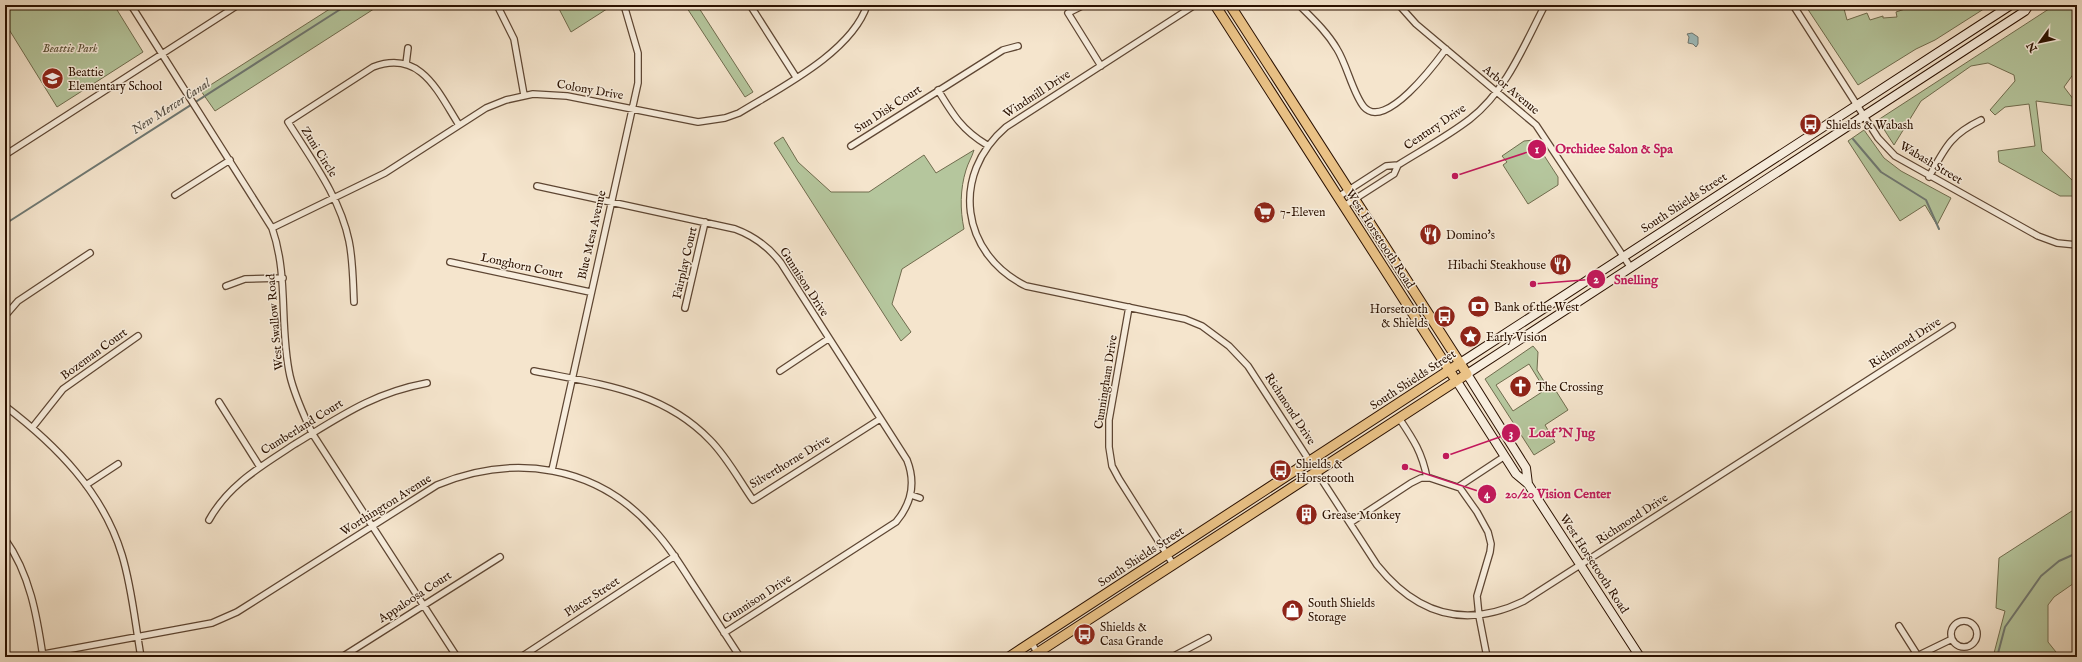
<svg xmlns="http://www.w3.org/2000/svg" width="2082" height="662" viewBox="0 0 2082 662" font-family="'IM FELL English',serif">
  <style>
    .green { fill: #b5c69d; stroke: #706c4e; fill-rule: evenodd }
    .water { fill: #9dbdbe; stroke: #6f7872 }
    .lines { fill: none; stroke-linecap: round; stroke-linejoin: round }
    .stream { stroke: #6f7872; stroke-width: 2 }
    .street-casing { stroke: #5e4633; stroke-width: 8 }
    .secondary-casing { stroke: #2b1100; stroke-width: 10 }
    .primary-casing { stroke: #2b1100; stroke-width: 11 }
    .street { stroke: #f8eede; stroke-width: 5.5 }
    .secondary { stroke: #f8eede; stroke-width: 8 }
    .primary { stroke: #eac286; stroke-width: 9 }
    .labels { text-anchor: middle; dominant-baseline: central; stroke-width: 3; stroke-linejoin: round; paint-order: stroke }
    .park-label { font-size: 12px; font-style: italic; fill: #5b5037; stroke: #f8eede }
    .poi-label { font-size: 12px; fill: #2b1100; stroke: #f8eede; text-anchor: start }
    .street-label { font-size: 12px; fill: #2b1100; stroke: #f8eede }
    .water-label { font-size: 13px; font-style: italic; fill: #534d42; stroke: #f8eede }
    .leader { fill: none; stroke: #c2185b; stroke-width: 1.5 }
    .callout-dot { fill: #c2185b; stroke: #f8eede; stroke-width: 1.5 }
    .mark-label { font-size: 12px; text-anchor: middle; font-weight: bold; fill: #fff }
    .callout-label { font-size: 13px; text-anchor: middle; font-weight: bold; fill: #c2185b; stroke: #f8eede; stroke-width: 3; stroke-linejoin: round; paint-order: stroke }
  </style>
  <rect width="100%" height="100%" fill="#f5e5cd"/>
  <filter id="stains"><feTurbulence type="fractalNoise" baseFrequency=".005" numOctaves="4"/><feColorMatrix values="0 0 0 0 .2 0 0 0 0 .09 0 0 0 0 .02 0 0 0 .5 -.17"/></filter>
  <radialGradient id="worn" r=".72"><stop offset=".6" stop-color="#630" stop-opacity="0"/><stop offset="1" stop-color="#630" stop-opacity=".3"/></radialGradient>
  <path class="green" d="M5,5H114L143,52L57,107L5,23Z
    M336,5H380L215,111L201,91Z
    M557,5H609L610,7L571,32Z
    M685,5H697L753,92L745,97Z
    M1805,5H1843L1847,20L1867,13L1870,20L1883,16V18L1897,17L1896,12L1917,5H1990L1935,40L1916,49L1858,85Z
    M2055,5H2077V69L2064,87L2077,104V110L2073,106L2036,101L2042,151L2073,181L2077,178V196H2060L1999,162L1998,151L2035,146L2029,104L2005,107L1995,115L1990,110L2015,81L2014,75L1988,63L1971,66L1921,101L1894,145L1878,120Z
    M1864,130L1884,158L1901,171L1951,198L1937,225L1925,205L1900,221L1848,141Z
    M783,137L798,162L831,192H869L924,155L936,173L974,150C972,157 968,163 966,170C960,189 960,210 964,229L902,269L892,304L911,332L901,341L774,143Z
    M1534,140L1558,177V185L1528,204L1503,165L1507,162L1502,156L1524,141Z
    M1533,346L1538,352L1537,370L1545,383L1556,391L1568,410L1545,425L1555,442L1534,455L1485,379ZM1529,364L1545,390L1513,411L1496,385Z
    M2075,507H2077V581L2054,597L2048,605V642L2060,657H1993L2005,611L1996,608L1999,558L2075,509Z"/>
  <path class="water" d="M1692,33L1698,37V44L1696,47L1693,44L1688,43L1689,37L1687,34Z"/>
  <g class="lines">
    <path class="stream" d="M1853,139L1881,172L1926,200L1939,229
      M5,224L347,5
      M1997,657L2005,627L2041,576L2059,561L2077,553"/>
    <defs>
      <path id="street" d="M131,5L272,228C289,276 279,327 290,376C295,397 304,415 312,433L457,657
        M497,5L514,39L524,95
        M750,5L796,77
        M1084,5L1068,13L1101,66
        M1195,5L1006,127C950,175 961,254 1026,286L1185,319L1202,326L1229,346L1248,366L1377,565C1417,615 1466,629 1524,601L1952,326
        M1299,5C1313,19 1327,32 1337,49C1347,65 1353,94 1364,107C1385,131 1435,64 1446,49
        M1399,5L1416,24L1536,125L1631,268
        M1793,5L1878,138L1895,156L2038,236L2057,243L2077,245
        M406,64L408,48
        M938,90C953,115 962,130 987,145
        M851,146L1003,50L1018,46
        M5,155L238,5
        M1929,177C1945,148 1950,135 1981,120
        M537,186L735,229C754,236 768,246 781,263L907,460C916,483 912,503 896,522L724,633
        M175,195L230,160
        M1338,197L1386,166L1398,165C1422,150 1448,136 1470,119C1507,90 1524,45 1545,5
        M1344,206L1394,174L1398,165
        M272,228L385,173L486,108L506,100L533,94L567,96L698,122L725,118L739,113C780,88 852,52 867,5
        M450,262L590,292
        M226,286L245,279L283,278
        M354,302C353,282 353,260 349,241C340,197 311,159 288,122L373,67C421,49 438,92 459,125
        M1129,307L1109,420V447L1112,466L1119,479L1173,564
        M685,308L705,222
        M5,316L18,301L90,253
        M534,371C598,384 662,390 710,440C727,457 739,480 753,500L880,419
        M780,371L828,339
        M219,402L260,467
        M5,406C56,445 103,492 122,555C132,588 135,623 141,657
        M1399,418C1413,439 1422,452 1427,478
        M32,428L63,389L138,336
        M552,470L638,83V53L624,5
        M86,485L118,464
        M1458,487L1505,456
        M911,495L920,498
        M209,520C229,484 262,466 295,444C341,416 373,393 427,383
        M1350,523L1411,483L1421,478H1430L1460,488L1477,512L1488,532L1491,544L1490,552L1477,596L1479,616L1487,657
        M5,539C30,574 37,616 43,657
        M1951 634a13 13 0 1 1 26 0a13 13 0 1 1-26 0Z
        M1899,626L1918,656
        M1031,642L1040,657
        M28,657L212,623L237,612L437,485C514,453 597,465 653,529C668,545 680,564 692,583C708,608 724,632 740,657
        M342,657L500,557
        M521,657L675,556
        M1172,657L1208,638
        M1915,657L1952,639"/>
      <path id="secondary" d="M1460,363L2011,5
        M1456,380L1516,474L1528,484L1640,657
        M1528,484L1526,468L1467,374L2025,11L2029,5"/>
      <path id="primary" d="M1215,5L1453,376
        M1009,657L1460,363
        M1031,657L1467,374L1230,5"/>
    </defs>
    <use href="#street" class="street-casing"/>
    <use href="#secondary" class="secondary-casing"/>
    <use href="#primary" class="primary-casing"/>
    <use href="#street" class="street"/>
    <use href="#secondary" class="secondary"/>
    <use href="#primary" class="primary"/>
  </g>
  <defs>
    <symbol id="school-disc" viewBox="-11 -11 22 22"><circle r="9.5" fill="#8f2418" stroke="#f8eede"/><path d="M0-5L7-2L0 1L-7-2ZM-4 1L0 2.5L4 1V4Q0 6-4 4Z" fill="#fff"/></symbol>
    <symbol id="bus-disc" viewBox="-11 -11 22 22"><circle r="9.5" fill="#8f2418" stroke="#f8eede"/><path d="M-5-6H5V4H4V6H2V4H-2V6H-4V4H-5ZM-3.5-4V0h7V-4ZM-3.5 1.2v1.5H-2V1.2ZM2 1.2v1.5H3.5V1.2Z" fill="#fff"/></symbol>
    <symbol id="supermarket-disc" viewBox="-11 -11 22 22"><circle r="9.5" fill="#8f2418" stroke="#f8eede"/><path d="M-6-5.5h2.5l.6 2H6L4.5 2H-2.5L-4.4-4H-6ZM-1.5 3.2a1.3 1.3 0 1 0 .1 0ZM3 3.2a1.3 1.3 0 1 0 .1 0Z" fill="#fff"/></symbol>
    <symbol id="restaurant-disc" viewBox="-11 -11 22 22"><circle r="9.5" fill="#8f2418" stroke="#f8eede"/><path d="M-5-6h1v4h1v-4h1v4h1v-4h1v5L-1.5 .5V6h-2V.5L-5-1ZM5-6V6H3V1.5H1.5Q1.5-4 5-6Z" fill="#fff"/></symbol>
    <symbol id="bank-disc" viewBox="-11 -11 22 22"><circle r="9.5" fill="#8f2418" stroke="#f8eede"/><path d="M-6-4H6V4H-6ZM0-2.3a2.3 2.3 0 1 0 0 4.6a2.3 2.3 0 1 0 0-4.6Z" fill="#fff"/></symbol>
    <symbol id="sight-disc" viewBox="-11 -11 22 22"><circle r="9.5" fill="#8f2418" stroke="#f8eede"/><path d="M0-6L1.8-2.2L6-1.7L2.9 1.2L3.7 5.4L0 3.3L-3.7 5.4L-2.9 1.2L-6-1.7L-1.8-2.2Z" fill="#fff"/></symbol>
    <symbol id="church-disc" viewBox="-11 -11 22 22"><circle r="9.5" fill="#8f2418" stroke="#f8eede"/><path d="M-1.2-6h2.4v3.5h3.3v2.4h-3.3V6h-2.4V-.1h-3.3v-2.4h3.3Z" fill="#fff"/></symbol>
    <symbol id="building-disc" viewBox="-11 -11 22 22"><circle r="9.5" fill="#8f2418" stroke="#f8eede"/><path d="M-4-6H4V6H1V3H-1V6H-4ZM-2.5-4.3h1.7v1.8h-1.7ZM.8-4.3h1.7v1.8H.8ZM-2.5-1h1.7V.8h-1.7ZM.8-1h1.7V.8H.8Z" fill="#fff"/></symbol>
    <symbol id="shop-disc" viewBox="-11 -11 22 22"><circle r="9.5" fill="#8f2418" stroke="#f8eede"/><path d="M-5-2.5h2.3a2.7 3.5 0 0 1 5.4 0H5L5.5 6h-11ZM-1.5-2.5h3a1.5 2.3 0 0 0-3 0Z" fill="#fff"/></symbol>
  </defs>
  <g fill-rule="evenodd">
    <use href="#school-disc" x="40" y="66" width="25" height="25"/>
    <use href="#bus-disc" x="1798" y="112" width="25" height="25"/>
    <use href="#supermarket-disc" x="1252" y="200" width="25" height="25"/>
    <use href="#restaurant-disc" x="1418" y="222" width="25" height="25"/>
    <use href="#restaurant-disc" x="1548" y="252" width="25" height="25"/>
    <use href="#bank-disc" x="1466" y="294" width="25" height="25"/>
    <use href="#bus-disc" x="1432" y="304" width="25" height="25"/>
    <use href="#sight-disc" x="1458" y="324" width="25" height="25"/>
    <use href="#church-disc" x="1508" y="374" width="25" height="25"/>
    <use href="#bus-disc" x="1268" y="458" width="25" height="25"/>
    <use href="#building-disc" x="1294" y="502" width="25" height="25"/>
    <use href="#shop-disc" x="1280" y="598" width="25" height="25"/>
    <use href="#bus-disc" x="1072" y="622" width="25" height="25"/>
  </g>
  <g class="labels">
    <g class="park-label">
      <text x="70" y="48">Beattie Park</text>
    </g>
    <g class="poi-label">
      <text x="68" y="72">Beattie<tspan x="68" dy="14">Elementary School</tspan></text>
      <text x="1826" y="125">Shields &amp; Wabash</text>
      <text x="1280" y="212">7-Eleven</text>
      <text x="1446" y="235">Domino's</text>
      <text x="1546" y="265" text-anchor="end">Hibachi Steakhouse</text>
      <text x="1494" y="307">Bank of the West</text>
      <text x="1428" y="309" text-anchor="end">Horsetooth<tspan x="1428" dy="14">&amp; Shields</tspan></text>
      <text x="1486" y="337">Early Vision</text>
      <text x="1536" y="387">The Crossing</text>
      <text x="1296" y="464">Shields &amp;<tspan x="1296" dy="14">Horsetooth</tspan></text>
      <text x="1322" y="515">Grease Monkey</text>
      <text x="1308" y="603">South Shields<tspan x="1308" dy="14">Storage</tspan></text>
      <text x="1100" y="627">Shields &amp;<tspan x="1100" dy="14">Casa Grande</tspan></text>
    </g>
    <g class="street-label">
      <text transform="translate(590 90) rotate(10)">Colony Drive</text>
      <text transform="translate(1511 90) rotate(40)">Arbor Avenue</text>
      <text transform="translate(1037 94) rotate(-33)">Windmill Drive</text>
      <text transform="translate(888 109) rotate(-33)">Sun Disk Court</text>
      <text transform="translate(1435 127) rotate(-34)">Century Drive</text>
      <text transform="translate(319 152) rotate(58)">Zuni Circle</text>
      <text transform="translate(1931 163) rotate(31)">Wabash Street</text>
      <text transform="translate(1684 203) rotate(-33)">South Shields Street</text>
      <text transform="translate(592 235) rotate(-77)">Blue Mesa Avenue</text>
      <text transform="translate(1380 239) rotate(57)">West Horsetooth Road</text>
      <text transform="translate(685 263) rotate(-77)">Fairplay Court</text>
      <text transform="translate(522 266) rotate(12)">Longhorn Court</text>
      <text transform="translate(804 282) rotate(57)">Gunnison Drive</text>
      <text transform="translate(275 322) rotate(-95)">West Swallow Road</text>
      <text transform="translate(1905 343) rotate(-33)">Richmond Drive</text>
      <text transform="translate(94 354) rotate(-36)">Bozeman Court</text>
      <text transform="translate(1413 380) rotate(-33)">South Shields Street</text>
      <text transform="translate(1106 382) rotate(-81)">Cunningham Drive</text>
      <text transform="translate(1290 409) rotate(57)">Richmond Drive</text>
      <text transform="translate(302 427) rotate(-32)">Cumberland Court</text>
      <text transform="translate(790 462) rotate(-31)">Silverthorne Drive</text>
      <text transform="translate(386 505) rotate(-32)">Worthington Avenue</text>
      <text transform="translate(1632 519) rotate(-33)">Richmond Drive</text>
      <text transform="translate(1141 557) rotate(-33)">South Shields Street</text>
      <text transform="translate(1594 564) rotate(57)">West Horsetooth Road</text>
      <text transform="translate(415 597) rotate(-33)">Appaloosa Court</text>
      <text transform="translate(592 597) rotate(-33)">Placer Street</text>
      <text transform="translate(757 599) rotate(-33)">Gunnison Drive</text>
    </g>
    <g class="water-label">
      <text transform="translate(171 107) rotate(-33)">New Mercer Canal</text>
    </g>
  </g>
  <path class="leader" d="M1455 176L1537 149M1533 284L1596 279M1446 456L1511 433M1405 467L1487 494"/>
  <g class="callout-dot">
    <circle cx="1455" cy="176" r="4"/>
    <circle cx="1533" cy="284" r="4"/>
    <circle cx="1446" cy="456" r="4"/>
    <circle cx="1405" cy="467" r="4"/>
    <circle cx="1537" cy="149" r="10"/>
    <circle cx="1596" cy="279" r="10"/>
    <circle cx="1511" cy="433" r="10"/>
    <circle cx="1487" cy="494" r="10"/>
  </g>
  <g class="mark-label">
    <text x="1537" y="153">1</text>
    <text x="1596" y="283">2</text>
    <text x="1511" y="437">3</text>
    <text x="1487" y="498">4</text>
  </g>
  <g class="callout-label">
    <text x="1614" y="153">Orchidee Salon &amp; Spa</text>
    <text x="1636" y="284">Snelling</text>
    <text x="1562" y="437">Loaf 'N Jug</text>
    <text x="1558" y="498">20/20 Vision Center</text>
  </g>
  <rect width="2082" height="662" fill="none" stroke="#f5e5cd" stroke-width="20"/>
  <rect x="6" y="6" width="2070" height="650" fill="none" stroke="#2b1100" stroke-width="2"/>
  <rect x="10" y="10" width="2062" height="642" fill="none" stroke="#2b1100"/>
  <g transform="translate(2040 42) rotate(237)" stroke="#f8eede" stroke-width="3" paint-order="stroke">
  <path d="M0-3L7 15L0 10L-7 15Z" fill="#2b1100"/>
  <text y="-6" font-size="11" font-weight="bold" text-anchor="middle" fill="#2b1100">N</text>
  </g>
  <rect width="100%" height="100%" filter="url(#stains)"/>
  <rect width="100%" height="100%" fill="url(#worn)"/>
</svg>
